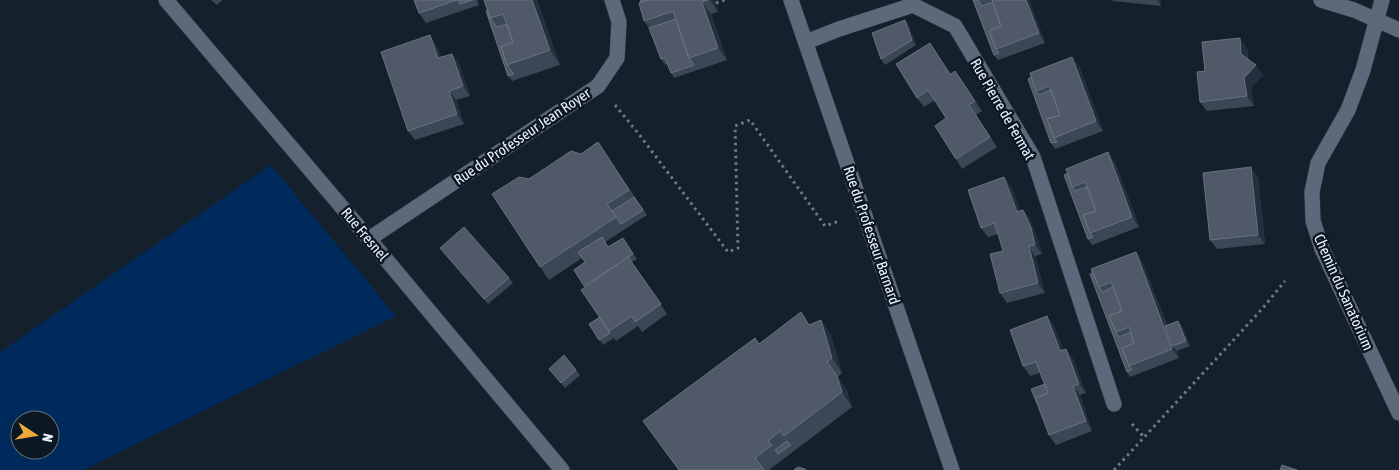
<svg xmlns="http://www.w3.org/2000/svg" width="1399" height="470" viewBox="0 0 1399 470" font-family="'Asap Condensed',sans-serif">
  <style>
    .green { fill: #002a5b; fill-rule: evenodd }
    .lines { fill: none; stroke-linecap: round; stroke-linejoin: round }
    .lane-casing { stroke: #363c48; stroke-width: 16 }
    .street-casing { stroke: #363c48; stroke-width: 16 }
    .path { stroke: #717a86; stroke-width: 3; stroke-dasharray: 2.5 4; stroke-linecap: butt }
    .lane { stroke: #5d697a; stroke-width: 15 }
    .street { stroke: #5d697a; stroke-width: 15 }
    .wall { fill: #3c4756 }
    .shaded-wall { fill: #25303e }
    .building { fill: #4f5968; stroke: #68727f }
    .labels { text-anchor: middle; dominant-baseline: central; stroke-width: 5; stroke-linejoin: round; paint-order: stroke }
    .street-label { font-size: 15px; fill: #ecf3fd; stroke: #0c1724 }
  </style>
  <rect width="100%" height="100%" fill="#15202d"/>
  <path class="green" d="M271,165L396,316L84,470H0V352ZM20,420H50V450H20Z"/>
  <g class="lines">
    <defs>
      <path id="lane" d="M806,42L839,29L913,5L955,26L1033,157L1114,404"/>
      <path id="street" d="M166,0L369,239L562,470
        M791,0L952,470
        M1321,0L1354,10L1399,30
        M1382,0L1363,70L1348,110L1318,163L1312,192L1313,221L1322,249L1399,413
        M369,239L598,86L617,58L619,22L612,0"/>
    </defs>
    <use href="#lane" class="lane-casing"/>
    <use href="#street" class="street-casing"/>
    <path class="path" d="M716,3L725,0
      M615,105L638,133L728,252L738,248L735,126L750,120L825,226L839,221
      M1132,424L1144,437
      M1114,470L1262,309L1285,281"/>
    <use href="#lane" class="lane"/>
    <use href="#street" class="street"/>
  </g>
  <path class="wall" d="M211,0H222L217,5Z
    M414,0H477L479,5L426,23L419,13Z
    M537,0L560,65L512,81L508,76L486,11Z
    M640,0H714L718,12L711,14L727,60L674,78L671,73L667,64L665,65L661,59L649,28L644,21Z
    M973,0H1029L1045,43L998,60L994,55Z
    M1112,0H1161V6L1113,1Z
    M905,20L909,26L916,45L885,65L881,59Z
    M930,43L951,74L955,71L982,111L976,115L997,147L962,169L956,159L946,118L935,100L924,107L917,98Z
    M436,45L441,57L452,54L459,64L470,96L456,100L464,124L415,140L408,131Z
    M1247,48L1248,59L1263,75L1251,88L1254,106L1207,111L1200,102L1205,71Z
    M1079,66L1103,131L1055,149L1051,143L1031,77Z
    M598,142L647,215L605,242L608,247L623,238L637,259L632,262L667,314L642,332L638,326L616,341L614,338L603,345L589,324L600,317L585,287L574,270L585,262L582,258L549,280L540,267L529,179L581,154Z
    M1115,162L1139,227L1092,245L1088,239L1068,173Z
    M1258,177L1265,244L1217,249L1210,240Z
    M1011,186L1020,211L1023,210L1030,219L1037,238L1042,254L1035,256L1045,293L1007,303L1000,293L1003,251L998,234L988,237L981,228Z
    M440,248L509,278L513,283L488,304L444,253Z
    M1136,252L1142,261L1167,325L1178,321L1182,326L1190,346L1177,351L1179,358L1130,377L1127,372L1090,274Z
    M810,324L831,335L842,373L838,377L847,391L852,407L769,470H679L643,421L759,344Z
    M1054,326L1063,350L1073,359L1086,393L1080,395L1092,431L1056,445L1049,435L1045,384L1040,373L1030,376L1023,366Z
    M549,369L576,370L580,375L565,388Z"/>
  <path class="shaded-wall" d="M532,0H537L560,65L550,50Z
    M710,0H714L718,12Z
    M1026,0H1029L1045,43L1039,33Z
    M1157,0H1161V6Z
    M702,2L711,14L727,60L718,48Z
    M905,20L909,26L916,45L912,40Z
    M430,35L436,45L445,68L438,58Z
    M1240,38L1247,48L1248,64L1241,54Z
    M452,54L459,64L470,96L463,86Z
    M1072,57L1079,66L1103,131L1096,121Z
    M1256,65L1263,75L1251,88L1254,106L1247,96L1244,78Z
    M449,91L456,100L464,124L457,114Z
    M1108,152L1115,162L1139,227L1132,217Z
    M1251,167L1258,177L1265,244L1258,235Z
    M1004,177L1011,186L1024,221L1017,212Z
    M1023,210L1030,219L1037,238L1042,254L1035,245Z
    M1029,246L1035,256L1045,293L1038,283Z
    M1136,252L1142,261L1174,345L1172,346L1177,351L1179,358L1172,349Z
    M1047,316L1054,326L1067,361L1060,351Z
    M821,320L831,335L842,373L832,358Z
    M1178,321L1182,326L1190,346L1186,341Z
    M1066,349L1073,359L1086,393L1079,384Z
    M837,376L847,391L852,407L842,392Z
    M1073,386L1080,395L1092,431L1086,421Z"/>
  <path class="building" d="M414,0H457L419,13Z
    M458,0H473L460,4Z
    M484,0H532L550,50L507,65L501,47L513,42L503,14L490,18Z
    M640,0H648L641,2Z
    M648,0H708L702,2L718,48L689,58L673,11L644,21L639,3Z
    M973,0H978L982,6L993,2L1001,26L989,31L996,49L999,53L994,55Z
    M992,0H1026L1039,33L996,49L989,31L1001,26Z
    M488,10L490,18L497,27L507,24L513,42L501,47L507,65L514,74L508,76L486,11Z
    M676,19L689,58L694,65L671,73L665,58L661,59L649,28Z
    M905,20L912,40L881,59L872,33Z
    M430,35L438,58L452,54L463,86L449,91L457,114L408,131L381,52Z
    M1240,38L1241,54L1256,65L1244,78L1247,96L1200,102L1197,72L1205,71L1202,42Z
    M930,43L950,75L955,71L975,101L969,105L990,137L956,159L935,126L946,118L928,90L917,98L896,64Z
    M1072,57L1096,121L1054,138L1047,119L1060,115L1049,86L1036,91L1030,73Z
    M1031,77L1036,91L1039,95L1051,90L1060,115L1047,119L1054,138L1057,142L1051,143L1028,79Z
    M598,142L629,190L607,204L616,217L540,267L492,194L519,177L529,179L571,151L581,154Z
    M1108,152L1132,217L1090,233L1083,215L1096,211L1085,182L1072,187L1066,169Z
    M1251,167L1258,235L1210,240L1203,173Z
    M1068,173L1072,187L1075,191L1087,187L1096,211L1083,215L1090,233L1093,237L1088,239L1064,175Z
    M1004,177L1017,212L1023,210L1031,228L1035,245L1029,246L1038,283L1000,293L990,254L1003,251L999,237L994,223L981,228L968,190Z
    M634,197L643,210L621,224L612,211Z
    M464,227L509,278L484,299L440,248Z
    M602,237L608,247L623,238L633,254L584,286L574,270L585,262L578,252Z
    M1136,252L1172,349L1129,366L1122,348L1134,343L1129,327L1116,332L1109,316L1122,311L1111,282L1099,287L1091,269Z
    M628,257L661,304L635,322L632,316L609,331L581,290Z
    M1093,273L1099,287L1102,292L1113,287L1122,311L1109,316L1116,332L1119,337L1131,332L1134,343L1122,348L1129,366L1132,370L1127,372L1090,274Z
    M801,312L809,325L821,320L832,358L827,362L837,376L842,392L784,436L780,431L768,441L772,445L755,458L764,470H679L643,421L755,338L759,344Z
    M1047,316L1060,351L1066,349L1079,384L1073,386L1086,421L1049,435L1035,398L1048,393L1036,362L1023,366L1010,330Z
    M600,317L610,333L599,340L589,324Z
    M1178,321L1186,341L1172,346L1165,326Z
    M564,355L576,370L561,383L549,369Z
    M1045,384L1048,393L1035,398L1037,403L1031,389Z
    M787,441L791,445L778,454L775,450Z
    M1282,465L1297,470H1280Z
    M798,467L805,469L806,470H794Z"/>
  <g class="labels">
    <g class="street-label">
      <text transform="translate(1003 109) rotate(60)">Rue Pierre de Fermat</text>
      <text transform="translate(522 136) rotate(-34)">Rue du Professeur Jean Royer</text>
      <text transform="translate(365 234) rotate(50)">Rue Fresnel</text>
      <text transform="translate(872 235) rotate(71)">Rue du Professeur Barnard</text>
      <text transform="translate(1344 292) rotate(66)">Chemin du Sanatorium</text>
    </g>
  </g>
  <g transform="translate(35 435) rotate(102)"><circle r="24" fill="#0c1724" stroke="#666f7b"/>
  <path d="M0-4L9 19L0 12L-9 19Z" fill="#ebaa39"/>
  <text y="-8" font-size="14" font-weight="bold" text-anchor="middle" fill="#ecf3fd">N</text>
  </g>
</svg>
